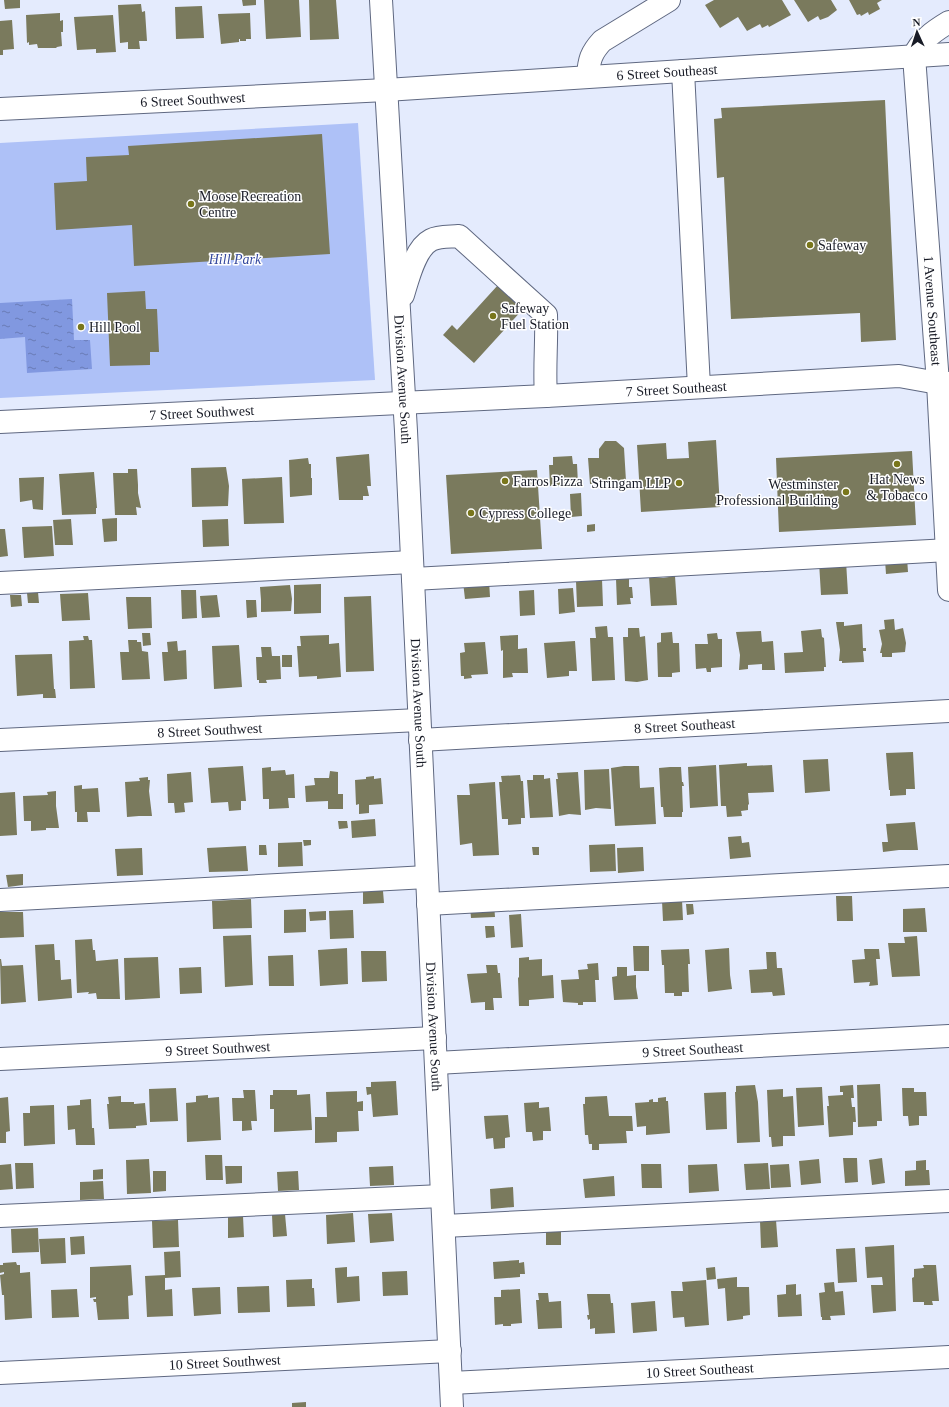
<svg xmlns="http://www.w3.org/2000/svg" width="949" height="1407" viewBox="0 0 949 1407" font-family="Georgia,serif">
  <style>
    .green { fill: #aec1f7 }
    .water { fill: url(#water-ripples) }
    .building { fill: #7a7a5d }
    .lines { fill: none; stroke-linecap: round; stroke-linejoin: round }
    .minor-casing { stroke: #5f6881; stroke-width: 24 }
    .minor { stroke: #fff; stroke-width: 22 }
    .poi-dot { fill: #79761b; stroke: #fff; stroke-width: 1.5 }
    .labels { text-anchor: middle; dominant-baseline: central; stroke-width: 3; stroke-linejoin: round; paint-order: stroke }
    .street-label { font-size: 14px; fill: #181b26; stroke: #fff }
    .poi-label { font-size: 14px; fill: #181b26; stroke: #fff; text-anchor: start }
    .park-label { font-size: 14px; font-style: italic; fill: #35499e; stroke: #fff }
  </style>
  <defs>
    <pattern id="water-ripples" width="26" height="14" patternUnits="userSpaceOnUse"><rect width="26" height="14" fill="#8198e0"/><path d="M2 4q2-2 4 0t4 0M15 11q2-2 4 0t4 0" fill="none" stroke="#697bb5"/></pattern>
  </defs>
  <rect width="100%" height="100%" fill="#e4ebfd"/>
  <path class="green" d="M358,123L375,380L0,398V143Z"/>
  <path class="water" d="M72,299L74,340H90L92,369L27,373L25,337L0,339V303Z"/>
  <path class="building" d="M4,0H20V8L5,9Z
    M242,0H256V5L243,6Z
    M264,0H299L301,37L266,39Z
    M309,0H336L339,39L310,40Z
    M714,0H782L791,15L769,27L768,25L762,28L760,24L747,31L738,17L720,28L705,5Z
    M794,0H831L837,10L828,17L820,20L818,16L808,22Z
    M849,0H882L877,3L880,9L869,15L868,12L861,16L860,14L857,15Z
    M141,4L142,12L145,11L147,41H139L140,49H128V42L120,43L118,5Z
    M202,6L204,38L176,39L175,7Z
    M60,13V21L63,20V32H61L62,46L57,47L56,48H38L37,44L29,45V42L27,43L26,15Z
    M250,13L251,39H246V41H240V39H239V42L221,44L218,14Z
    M113,15L116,52L96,53V49L77,50L74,17Z
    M12,20L14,49L3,50V55H0V21Z
    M885,100L896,340L861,342L860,313L731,319L724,177L717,178L714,119L722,118L721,108Z
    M322,134L330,254L134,266L132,225L56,230L54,183L87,181L86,157L129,155L128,146Z
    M498,285L524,308L474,363L443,335L452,325L457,330Z
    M145,291L146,309H157L159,352H150V365L110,366L107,293Z
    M716,440L720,507L641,512L637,445L666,443L667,459L689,458L688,442Z
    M605,441H616L624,448L626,481L590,484L588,458H599V449Z
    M912,451L916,525L779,532L776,458Z
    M369,454L371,486H367L369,496H363V500H339L336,457Z
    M572,456L573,464H577L578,484L550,486L549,465H553V457Z
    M308,458L309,464H311V478H312V495L290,497L289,460Z
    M226,467L229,486L228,506L192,507L191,468Z
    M128,469H137L138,485V493L141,508L136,507L137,515H115L113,473H128Z
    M537,470L542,549L451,554L446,475Z
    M94,472L97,508H96V514L62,515L59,474Z
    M44,477L43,510L33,509L32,500L20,502L19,478Z
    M282,477L284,523L244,524L242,479Z
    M581,493L582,516L571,517L570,494Z
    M117,518V541L104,542L102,519Z
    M71,519L73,545H55L53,520Z
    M228,519L229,546L203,547L202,520Z
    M595,524V531L587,532V525Z
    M52,526L54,556L24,558L22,527Z
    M0,529H5L8,556L0,557Z
    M907,558L908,572L886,574L885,560Z
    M846,561L848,594L821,595L819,562Z
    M675,576L677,605L651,606L649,577L663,578Z
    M629,578V587H632L633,598H630L631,604L617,605L616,579Z
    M602,579L603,606L577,607L576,581Z
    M489,580L490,597L465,599L463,582Z
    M321,584V613L294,614V585Z
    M290,585L292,599L291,611L261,612V600L260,587Z
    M573,588L575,612L559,614L558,589Z
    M181,590H196L197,618L182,619Z
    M534,590L535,615L520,616L519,591Z
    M38,592L39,603H28L27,593Z
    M88,593L90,620L62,621L60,594Z
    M10,595H21L22,606L11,607Z
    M217,595L220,617L202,618L200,596Z
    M371,596L374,671L346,672L344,597Z
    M126,597H151L152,628L128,629Z
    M246,600H256L257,617L247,618Z
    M894,619L895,630L903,628L906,643L905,652L892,653V657H882V653H880L882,644L879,630L885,629L884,620Z
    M836,622H844V626L862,624L863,648H866V651H863L864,662L842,663V661H839L840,650Z
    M607,626L608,637H613L615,680L592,681L590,638H596L595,627Z
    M628,628H639L640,637L645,636L648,680L637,682L625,681L623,637H628Z
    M821,629L822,637L824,638L826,667H824V671L785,673L784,653L803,652L801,631Z
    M761,631L762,642L773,641L775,670H762V664L748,665V669L739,670L740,655L736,632Z
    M672,632L673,643H679L680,672L672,673V677H658L657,643L661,642V633Z
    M142,633H150L151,645L143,646Z
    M717,633L718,639H722V667L711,668V672H707L706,668L696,669L695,644H708L707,634Z
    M329,635V644L339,643L341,677L317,679V676L299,677L297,646H301L300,636Z
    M518,635V649L527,648L528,673H512L513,677L503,678V650L501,651L500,636Z
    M83,636H88L89,640H92L95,688L70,689L69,641L84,640Z
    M128,640H137V642H141L142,651L148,652L150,679L122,680L120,652H129Z
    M177,641L178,651L186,650L187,679L164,681L162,652H168L167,642Z
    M575,641L577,671H569V676L547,678L544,643Z
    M485,642L488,674L471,675L472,678L464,679V676H461L460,653L465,652L464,643Z
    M239,645L242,687L214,689L212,646Z
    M261,647H271L272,656H280L281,679L266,680L267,683H259V680H257L256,657H262Z
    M52,654L54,689H55L56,698H43V694L17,696L15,655Z
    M282,655H292V667H282Z
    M913,752L915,789H906V795L890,796V790H889L886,753Z
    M828,759L830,791L805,793L803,760Z
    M747,763V766L772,765L774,792L748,793L749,804L748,805V810L741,811L742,816L727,817L726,806H721L719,765Z
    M716,765L718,806L690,808L688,767Z
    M243,766L246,801H241V810L229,811L228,802L211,803L208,768Z
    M624,766H639L640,788L654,787L656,824L615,826L611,768Z
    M271,767V771L285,770L286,775L294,774L295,798H288L289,808L269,809V799H263L262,768Z
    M670,767H681L682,782H683L684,786H682L683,812H682V817H664L663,807H661L659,768Z
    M609,769L611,809L596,808L585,810L584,770Z
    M330,771L338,772V794H343V809H328V801L306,802L305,786L315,785L314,778H329Z
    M191,772L193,802L184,803L185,812L175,813L174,803H168L167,774Z
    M578,772L581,815L569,814L559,816L556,779H558L557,773Z
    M520,775L521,781H523L525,818H521V824L508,825V819H502L499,782H502L501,776Z
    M533,775H544V779L550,778L553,817L530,818L527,780H533Z
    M374,776V779L381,778L383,804L369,805V813L359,814V804L356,805L355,780L366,779V777Z
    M148,777V780H150L149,791L152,816H139L127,817L125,782L140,781L139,778Z
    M495,782L499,855L473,856L472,843L460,845L457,795H470L469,784Z
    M82,785V789L98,788L100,812H87L88,822H77V812H75L74,786Z
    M56,791V806L59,828H46V830L31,831V821H24L23,796L48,795L47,792Z
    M15,792L17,835L0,836V793Z
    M375,819L376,836L352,838L351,821Z
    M338,821H347L348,828L339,829Z
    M915,822L918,850H899L883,852L882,842H888L886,824Z
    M741,836L742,843L749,842L751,857L730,859L728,837Z
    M303,840H311V845L304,846Z
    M302,842L303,866L278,867V843Z
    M615,844L616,871L590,872L589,845Z
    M259,845H266L267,855H259Z
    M246,846L248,871L209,872L207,848Z
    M532,847H539V855H533Z
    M643,847L644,871L618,873L617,848Z
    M142,848L143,875L117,876L115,849Z
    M23,874V885L8,887L6,875Z
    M363,891H383L384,903L363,904Z
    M836,896H852L853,921H837Z
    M251,899L252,928L213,929L212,901Z
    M682,900L683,920L663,921L662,901Z
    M494,904L495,917L471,918L470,906Z
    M686,904H693L694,914L687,915Z
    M925,908L927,932H903V909Z
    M306,909V932L284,933V910Z
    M353,910L354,938L330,939L329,911Z
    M326,911V920L310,921L309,912Z
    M0,912H23L24,937L0,938Z
    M521,914L523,947L511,948L509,915Z
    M485,926H494L495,937L486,938Z
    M251,935L253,985L225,987L223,936Z
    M917,936L920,976L892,977L888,943H905L904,937Z
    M92,939L93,950H95L96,961L118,959L120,999H97L96,993L88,994L89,992L77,993L75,940Z
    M54,944L55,960H60L61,980L71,979L72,998L38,1001L35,945Z
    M633,946H649V971H634Z
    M347,948L348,984L320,986L318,950Z
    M729,948L730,975L732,989L708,992L705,950Z
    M689,949L690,964H688L689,992H682V996H674V993H665L664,965H662L661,950Z
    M864,949H879L880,959H876L878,985L869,986L870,982L854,983L852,960L865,959Z
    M361,951H386L387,981L362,982Z
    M766,952H776L777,968H782L785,995L773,996L772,992L751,993L749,970L767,969Z
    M293,955L294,986H269L268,956Z
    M158,957L160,998L125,1000L124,958Z
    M529,957V960L542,959V976L553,975L554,998L529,1000V1006H519L518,978L519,977V958Z
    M0,959H1L2,966L23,965L26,1002L1,1004Z
    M598,963L599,980H595L596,1002H583V1005H578V1003L563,1002L561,980L579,979L578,970L588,969L587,964Z
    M486,965H497L498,973H500L502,998H493L494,1010H485V1002L471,1003L467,974L487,973Z
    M201,967L202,993L180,994L179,968Z
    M617,967H627V976L636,975V987L638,999L614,1000L612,977L617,976Z
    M396,1081L398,1115L373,1117L371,1094L367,1095L366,1087H371V1082Z
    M880,1084L882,1121H877V1126L858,1127L857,1085Z
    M755,1085L758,1102L760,1142L737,1143L735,1092H736V1086Z
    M853,1085L854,1098H851L852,1107H855L856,1122H853V1135L829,1137L827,1106H829L828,1096L843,1095V1092H840V1086Z
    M822,1087L824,1125L798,1127L796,1088Z
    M176,1088L178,1121L150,1122L149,1089Z
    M902,1088H914V1092H926L927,1116H919V1125L909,1126L908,1116H903Z
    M783,1089V1097L793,1096L795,1136H783V1146L772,1147L771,1137H769L767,1090Z
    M243,1090H255L257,1121H251L252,1130L242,1131V1121H233L232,1098H244Z
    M273,1090H297V1095L310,1094L312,1130L274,1132V1109H270V1095H273Z
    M357,1091V1102L363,1101V1111H358L359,1131L337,1132V1142L315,1143V1117H327L326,1092Z
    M726,1092L727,1129L706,1130L704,1093Z
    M208,1095V1098L219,1097L221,1140L187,1142L186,1103L196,1102V1096Z
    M121,1096V1102H134V1104L145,1103L147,1125L136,1126V1128L109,1129L107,1104H109L108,1097Z
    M607,1096L609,1116H632L633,1131H626L627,1143L599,1144V1150H592V1144H589L588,1135H585L583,1104H585V1097Z
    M8,1097L10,1131L6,1132V1143H0V1098Z
    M666,1097V1101H668L670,1133L646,1135V1126L637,1127L635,1103L649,1102V1100L653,1099V1102H658V1098Z
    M91,1099L92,1128H94L95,1145H76L75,1129L68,1130L67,1106L80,1105V1100Z
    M539,1102V1108L549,1107L551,1131H543V1140L533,1141L532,1132H526L524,1103Z
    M54,1105L55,1144L24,1146L23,1113H30V1106Z
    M508,1115L510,1137L505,1138V1148L494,1149L493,1138L486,1139L484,1116Z
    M205,1155H222L223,1180H206Z
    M843,1158H857L858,1182L845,1183Z
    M882,1158L885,1183L872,1185L869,1160Z
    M149,1159L151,1193L127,1194L126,1160Z
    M819,1159L821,1183L801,1185L799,1161Z
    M926,1160V1170H929L930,1185L905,1186V1171L916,1170V1161Z
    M15,1163H33L34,1188L16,1189Z
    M768,1163L770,1189L746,1190L744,1164Z
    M11,1164L13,1189L0,1190V1165Z
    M641,1164H661L662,1188H642Z
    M717,1164L719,1191L689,1193L688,1165Z
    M789,1164L791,1187L771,1188L770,1165Z
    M225,1166H242V1183L226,1184Z
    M393,1166L394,1185L370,1186L369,1167Z
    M103,1169V1179L93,1180V1170Z
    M153,1171H166V1191L153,1192Z
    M298,1171L299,1190L278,1191L277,1172Z
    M614,1176L615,1196L585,1198L583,1179Z
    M103,1181L104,1199L80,1200V1182Z
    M513,1187L514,1207L491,1209L490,1189Z
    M353,1213L355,1242L327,1244L326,1215Z
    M392,1213L394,1241L370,1243L368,1214Z
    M285,1214L287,1236L273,1237L272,1215Z
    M243,1216L244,1237L228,1238V1217Z
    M178,1220L179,1247L153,1248L152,1221Z
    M776,1220L778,1247L761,1248L760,1221Z
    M38,1228L39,1252L12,1253L11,1229Z
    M546,1229H561V1245H546Z
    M84,1236L85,1254L71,1255L70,1237Z
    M65,1238L66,1263L41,1264L39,1239Z
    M894,1245L896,1311L873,1313L871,1285H883L882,1277L867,1278L865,1247Z
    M855,1248L857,1282L838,1283L836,1249Z
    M180,1251L181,1277L165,1278V1290L172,1289L173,1316L147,1317L145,1276L165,1275L164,1252Z
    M519,1260V1263L524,1262L525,1274H520V1277L494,1279L493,1262Z
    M16,1262L17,1265H20V1273L30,1272L32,1318L5,1320L4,1295H2L0,1275L4,1274V1272L0,1273V1265H3V1263Z
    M131,1265L133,1295L128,1296L129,1319L98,1320L96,1302H94L93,1299H96V1297L90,1298V1267Z
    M923,1265H936L939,1301H932L933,1305H924V1302H913L912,1278L914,1277V1269L924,1268Z
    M347,1267V1277L359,1276L360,1301L337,1303L335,1268Z
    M715,1267L716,1279L707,1280L706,1268Z
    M407,1271L408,1295L383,1296L382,1272Z
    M737,1277V1287H749L750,1315L743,1316V1319L727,1321L725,1288L718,1289L717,1279Z
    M312,1279V1288H314L315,1306L287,1307L286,1280Z
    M706,1280L709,1325L685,1327L684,1317L673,1318L671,1291H683L682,1282Z
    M834,1282L835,1292L843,1291L845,1315L830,1316L831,1320H822V1317H821L819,1293L825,1292L824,1283Z
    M796,1284V1295L801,1294L802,1316L778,1317L777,1295L786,1294V1285Z
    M269,1286L270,1312L238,1313L237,1287Z
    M220,1287L221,1314L194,1316L192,1288Z
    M77,1289L79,1317L52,1318L51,1290Z
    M520,1289L522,1323L511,1324V1326H503V1324L495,1325L494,1297H501V1290Z
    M538,1293H548L549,1302L561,1301L562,1328L538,1329L536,1300H539Z
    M587,1294H610L611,1303H613L615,1333L595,1334V1328L590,1329V1319L588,1320L587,1315H589Z
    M655,1301L657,1331L633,1333L631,1303Z
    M306,1402V1407H292V1403Z"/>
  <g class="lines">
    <defs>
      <g id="minor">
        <path id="s1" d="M381,0L406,431L452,1407"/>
        <path id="s2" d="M949,22C934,31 921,40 914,56L938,383L949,590"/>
        <path d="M683,71L699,387"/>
        <path d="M588,76C589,60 591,53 602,41L669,0"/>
        <path id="s3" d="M0,109L386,90L949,54"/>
        <path d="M403,295C408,279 415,248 431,240C439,236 451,237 459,236L546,315C547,342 544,369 546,396"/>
        <path id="s4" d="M0,422L546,396L899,376L938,383H949"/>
        <path d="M413,579L949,550"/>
        <path d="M0,583L412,562"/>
        <path id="s5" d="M0,740L419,720"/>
        <path id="s6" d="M420,740L949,711"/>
        <path d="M0,900L427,877"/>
        <path d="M428,904L949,876"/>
        <path id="s7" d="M0,1059L435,1038"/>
        <path id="s8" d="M436,1063L949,1036"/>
        <path d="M0,1216L442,1196"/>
        <path d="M444,1226L949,1201"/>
        <path id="s9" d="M0,1373L450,1351"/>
        <path id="s10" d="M451,1383L949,1357"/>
      </g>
    </defs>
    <use href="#minor" class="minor-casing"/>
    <use href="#minor" class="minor"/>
  </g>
  <g class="poi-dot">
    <circle cx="191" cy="204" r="4"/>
    <circle cx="810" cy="245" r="4"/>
    <circle cx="493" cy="316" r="4"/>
    <circle cx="81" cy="327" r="4"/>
    <circle cx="897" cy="464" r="4"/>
    <circle cx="505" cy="481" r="4"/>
    <circle cx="679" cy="483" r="4"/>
    <circle cx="846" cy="492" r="4"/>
    <circle cx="471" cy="513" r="4"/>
  </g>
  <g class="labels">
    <g class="street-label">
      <text stroke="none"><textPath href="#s3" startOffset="668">6 Street Southeast</textPath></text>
      <text stroke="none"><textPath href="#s3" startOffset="193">6 Street Southwest</textPath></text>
      <text stroke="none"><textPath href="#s2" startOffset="305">1 Avenue Southeast</textPath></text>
      <text stroke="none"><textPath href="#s1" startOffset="380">Division Avenue South</textPath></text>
      <text stroke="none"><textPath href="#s4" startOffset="677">7 Street Southeast</textPath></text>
      <text stroke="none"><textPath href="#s4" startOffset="202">7 Street Southwest</textPath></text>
      <text stroke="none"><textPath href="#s1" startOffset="704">Division Avenue South</textPath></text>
      <text stroke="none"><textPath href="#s6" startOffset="265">8 Street Southeast</textPath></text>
      <text stroke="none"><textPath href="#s5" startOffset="210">8 Street Southwest</textPath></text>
      <text stroke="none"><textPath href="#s1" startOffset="1028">Division Avenue South</textPath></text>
      <text stroke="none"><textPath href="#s7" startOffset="218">9 Street Southwest</textPath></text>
      <text stroke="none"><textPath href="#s8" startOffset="257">9 Street Southeast</textPath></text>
      <text stroke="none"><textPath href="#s9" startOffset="225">10 Street Southwest</textPath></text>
      <text stroke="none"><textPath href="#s10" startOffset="249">10 Street Southeast</textPath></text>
    </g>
    <g class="poi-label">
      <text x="199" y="196">Moose Recreation<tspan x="199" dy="16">Centre</tspan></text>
      <text x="818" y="245">Safeway</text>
      <text x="501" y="308">Safeway<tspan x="501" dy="16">Fuel Station</tspan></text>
      <text x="89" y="327">Hill Pool</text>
      <text x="897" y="479" text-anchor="middle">Hat News<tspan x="897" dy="16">&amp; Tobacco</tspan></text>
      <text x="513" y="481">Farros Pizza</text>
      <text x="671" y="483" text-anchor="end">Stringam LLP</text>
      <text x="838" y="484" text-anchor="end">Westminster<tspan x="838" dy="16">Professional Building</tspan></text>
      <text x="479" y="513">Cypress College</text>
    </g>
    <g class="park-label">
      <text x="235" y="259">Hill Park</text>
    </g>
  </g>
  <g transform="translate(917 32) rotate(357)" stroke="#ffffff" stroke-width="3" paint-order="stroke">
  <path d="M0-3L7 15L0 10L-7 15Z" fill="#181b26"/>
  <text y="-6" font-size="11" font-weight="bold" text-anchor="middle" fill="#181b26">N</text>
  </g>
</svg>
